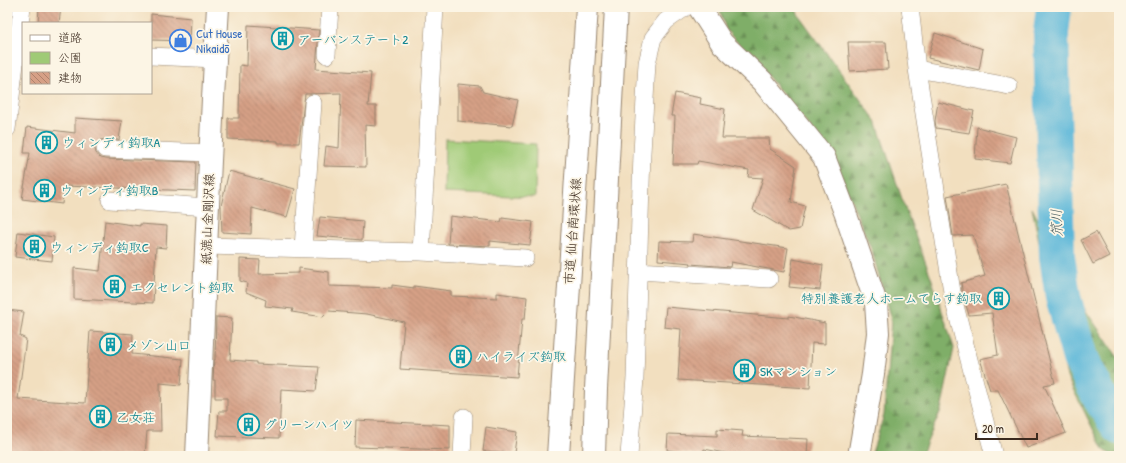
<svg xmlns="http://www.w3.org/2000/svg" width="1126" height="463" viewBox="0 0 1126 463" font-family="'Patrick Hand','Klee One',sans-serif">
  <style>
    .green { fill: #9fca76; stroke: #6d7a4a }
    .forest { fill: url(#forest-firs); stroke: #5d6c42 }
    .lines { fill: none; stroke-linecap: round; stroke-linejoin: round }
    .river { stroke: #5bb7d9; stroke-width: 36 }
    .building { fill: url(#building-back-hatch) }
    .minor-casing { stroke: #96846e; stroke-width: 18 }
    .tertiary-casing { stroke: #96846e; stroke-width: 24 }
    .primary-casing { stroke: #96846e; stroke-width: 24 }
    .minor { stroke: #fff; stroke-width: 17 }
    .tertiary { stroke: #fff; stroke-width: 22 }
    .primary { stroke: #fff; stroke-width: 22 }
    .labels { text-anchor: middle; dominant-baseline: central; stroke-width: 3.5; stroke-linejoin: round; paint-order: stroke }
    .shop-label { font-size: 13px; fill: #366cbe; stroke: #fcf5e5; text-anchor: start }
    .culture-label { font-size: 13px; fill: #0d838f; stroke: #fcf5e5; text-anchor: start }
    .street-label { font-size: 13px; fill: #3b2a1e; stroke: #fcf5e5 }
    .water-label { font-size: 14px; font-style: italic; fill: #465b5f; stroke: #fcf5e5 }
  </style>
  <defs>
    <pattern id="forest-firs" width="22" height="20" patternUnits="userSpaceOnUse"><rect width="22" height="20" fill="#7fae67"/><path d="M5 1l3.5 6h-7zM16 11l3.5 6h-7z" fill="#698e54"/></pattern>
    <pattern id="building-back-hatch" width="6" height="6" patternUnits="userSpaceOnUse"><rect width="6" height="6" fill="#d6a086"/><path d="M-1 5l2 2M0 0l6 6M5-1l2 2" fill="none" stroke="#af836d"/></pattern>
  </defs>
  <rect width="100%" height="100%" fill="#fcf5e5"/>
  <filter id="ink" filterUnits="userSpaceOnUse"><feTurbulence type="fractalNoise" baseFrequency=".025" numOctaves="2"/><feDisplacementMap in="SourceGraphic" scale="8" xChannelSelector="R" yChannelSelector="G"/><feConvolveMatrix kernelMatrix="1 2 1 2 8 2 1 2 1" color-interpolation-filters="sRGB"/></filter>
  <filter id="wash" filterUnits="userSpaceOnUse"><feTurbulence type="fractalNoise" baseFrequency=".012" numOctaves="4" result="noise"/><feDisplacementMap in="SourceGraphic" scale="16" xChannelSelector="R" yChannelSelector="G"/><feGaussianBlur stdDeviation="0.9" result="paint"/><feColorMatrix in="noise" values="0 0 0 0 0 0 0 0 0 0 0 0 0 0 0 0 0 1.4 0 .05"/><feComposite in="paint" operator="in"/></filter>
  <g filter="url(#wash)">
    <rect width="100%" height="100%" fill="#f2dfbf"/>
    <path class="green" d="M445,139L536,144L535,197L444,193Z"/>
    <path class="forest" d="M719,7H795L798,14L876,121L904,205L931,277L954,348L941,410L921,456H871L884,415L891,320L872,251L833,156L762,69L726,30Z
      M1032,208L1084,308L1119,359V456H1113L1103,449L1067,377Z"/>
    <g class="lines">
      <path class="river" d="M1054,7L1051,33L1057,256L1063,297L1080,358L1101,399L1119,427"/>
    </g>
    <g id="blocks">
      <path class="building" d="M39,7H61L59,23H38Z
        M151,14L191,18L190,41L151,40Z
        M248,25L319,30L316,69L371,73L368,106H376V126L365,125L366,167L324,166L326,146L339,148L341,93L305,94L299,143H278V141L228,139V118H239L240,65L247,66Z
        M935,33L983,49L979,70L928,58Z
        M848,42H886L888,69L850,71Z
        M458,84L480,86L483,92L518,100L512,126L458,121Z
        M675,93L701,98L700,104L725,109L722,138H769L770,149L796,166L791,202L805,206L800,229L789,231L753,210L763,178L748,177L749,170L698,161L697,164H673L675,116H671Z
        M938,102L974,111L969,133L936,128L935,121Z
        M75,118L122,121L119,140L105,139L100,140L96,144L95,149L96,153L100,158L105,159L196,162L195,191L64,186L62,204L22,199L30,153H24L27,127L75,133Z
        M977,127L1016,137L1010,163L975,159Z
        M229,171L295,189L287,217L252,208L251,234L222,232L221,206Z
        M1006,184L1055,383L1044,385L1066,433L1026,448L998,390H990L980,359L998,355L992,313L969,315L963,296L961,283L985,276L973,235L953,236L947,196Z
        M450,216L501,222L502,218L533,222L530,245L490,241V246L448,244Z
        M320,217L363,221L362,240L317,236Z
        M105,221L140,226V224L167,226L166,248L156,247L153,303L74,299V268L100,271Z
        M18,232L54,237L52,261L15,257Z
        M1096,232L1109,256L1093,264L1081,240Z
        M693,234L788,248L784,272L731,262L730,267L690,264L691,263L658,260L659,241L692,242Z
        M240,259L260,260L259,274L299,273V268L329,272V286L392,288V285L414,288V286L451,291V296L497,298V293L527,297L525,319H522L517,377L400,369L404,322L367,314L329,311L323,317L292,312L293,309L265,306L266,300L246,292L247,283L240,281Z
        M793,259L823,265L820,290L789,287Z
        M666,307L789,318V316L825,323V344L812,343L810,388L678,380L681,329L664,327Z
        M7,310L24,312L20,336L26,339L18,399L85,403L90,331L133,334L132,354L183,359L181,385L160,383L161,431H147L145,456H7Z
        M216,317L232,318L230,360L256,362V364L319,367L316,391L281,389L279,438L217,436L219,411H227V398H215V380H213L214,360H215Z
        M356,420L450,425V450L355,447Z
        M486,427L517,432L514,453L483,451Z
        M717,429L743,431L742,436L808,439L807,456H740L704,449L703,456L667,450L668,434L717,436Z"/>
    </g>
  </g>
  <g filter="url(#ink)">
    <use href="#blocks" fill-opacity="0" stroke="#96846e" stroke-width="1"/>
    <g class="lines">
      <defs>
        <path id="minor" d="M910,7L917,69L953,298L994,456
          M327,55L330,7
          M151,56L215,59
          M917,69L1009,86
          M7,129L22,7
          M105,149L210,153
          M110,200L207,207
          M206,246L421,252L525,258
          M303,248L313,103
          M421,252L435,7
          M638,271L769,279
          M462,456L464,417
          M629,456L635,378L642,153L647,63L653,38L666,21L686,7"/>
        <path id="tertiary" d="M699,7L722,43L762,81L824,157L845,212L876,303L878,333L873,374L859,456
          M197,456C204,306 209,157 218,7"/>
        <path id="primary" d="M558,456L587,7
          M594,456L596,389L616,7"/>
      </defs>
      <use href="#minor" class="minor-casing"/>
      <use href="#tertiary" class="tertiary-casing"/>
      <use href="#primary" class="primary-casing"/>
      <use href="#minor" class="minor"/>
      <use href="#tertiary" class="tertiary"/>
      <use href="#primary" class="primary"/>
    </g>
  </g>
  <defs>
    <symbol id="building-ring" viewBox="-11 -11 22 22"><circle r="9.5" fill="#fcf5e5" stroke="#0f9aa8" stroke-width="1.5"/><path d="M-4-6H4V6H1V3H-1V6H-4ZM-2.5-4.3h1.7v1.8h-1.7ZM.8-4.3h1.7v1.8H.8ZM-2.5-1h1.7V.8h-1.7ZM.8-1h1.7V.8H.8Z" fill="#0f9aa8"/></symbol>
    <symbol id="shop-ring" viewBox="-11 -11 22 22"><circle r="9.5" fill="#fcf5e5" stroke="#3f7fe0" stroke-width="1.5"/><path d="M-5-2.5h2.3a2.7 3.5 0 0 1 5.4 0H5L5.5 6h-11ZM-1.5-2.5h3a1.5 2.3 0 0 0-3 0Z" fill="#3f7fe0"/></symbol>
  </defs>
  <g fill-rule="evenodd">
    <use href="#building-ring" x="270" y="26" width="25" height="25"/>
    <use href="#shop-ring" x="168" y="28" width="25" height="25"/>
    <use href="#building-ring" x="34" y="130" width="25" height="25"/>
    <use href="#building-ring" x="32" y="178" width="25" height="25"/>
    <use href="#building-ring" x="22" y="234" width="25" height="25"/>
    <use href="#building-ring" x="102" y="274" width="25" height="25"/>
    <use href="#building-ring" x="986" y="286" width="25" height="25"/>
    <use href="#building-ring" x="98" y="332" width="25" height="25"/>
    <use href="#building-ring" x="448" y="344" width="25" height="25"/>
    <use href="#building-ring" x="732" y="358" width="25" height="25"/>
    <use href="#building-ring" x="88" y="404" width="25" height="25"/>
    <use href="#building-ring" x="236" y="412" width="25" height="25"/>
  </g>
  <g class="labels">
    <g class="shop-label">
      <text x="196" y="33">Cut House<tspan x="196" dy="15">Nikaidō</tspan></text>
    </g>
    <g class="culture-label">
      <text x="298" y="39">アーバンステート2</text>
      <text x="62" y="142">ウィンディ鈎取A</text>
      <text x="60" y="190">ウィンディ鈎取B</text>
      <text x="50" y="247">ウィンディ鈎取C</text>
      <text x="130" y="287">エクセレント鈎取</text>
      <text x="982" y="298" text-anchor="end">特別養護老人ホームてらす鈎取</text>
      <text x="126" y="345">メゾン山口</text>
      <text x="476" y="356">ハイライズ鈎取</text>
      <text x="760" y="371">SKマンション</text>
      <text x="116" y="417">乙女荘</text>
      <text x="264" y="424">グリーンハイツ</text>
    </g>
    <g class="street-label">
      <text transform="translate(207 219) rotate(-88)">紙漉山金剛沢線</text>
      <text transform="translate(572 231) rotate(-86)">市道 仙台南環状線</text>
    </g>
    <g class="water-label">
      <text transform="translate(1056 223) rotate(-92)">笊川</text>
    </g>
  </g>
  <rect width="1126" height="463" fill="none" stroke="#fcf5e5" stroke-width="24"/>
  <rect x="22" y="22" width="130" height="72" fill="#fcf5e5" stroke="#afa495"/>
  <rect x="30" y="35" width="20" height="6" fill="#ffffff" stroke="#afa495"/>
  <text x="58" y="42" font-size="12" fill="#3b2a1e">道路</text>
  <rect x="30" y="52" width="20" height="12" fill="#9fca76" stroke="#afa495"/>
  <text x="58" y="62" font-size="12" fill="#3b2a1e">公園</text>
  <rect x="30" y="72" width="20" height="12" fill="url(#building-back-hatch)" stroke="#afa495"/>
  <text x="58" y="82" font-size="12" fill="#3b2a1e">建物</text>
  <path d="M976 433v6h61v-6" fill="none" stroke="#3b2a1e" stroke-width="2"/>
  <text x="982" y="433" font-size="12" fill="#3b2a1e" stroke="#fcf5e5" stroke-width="3" paint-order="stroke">20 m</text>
</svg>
